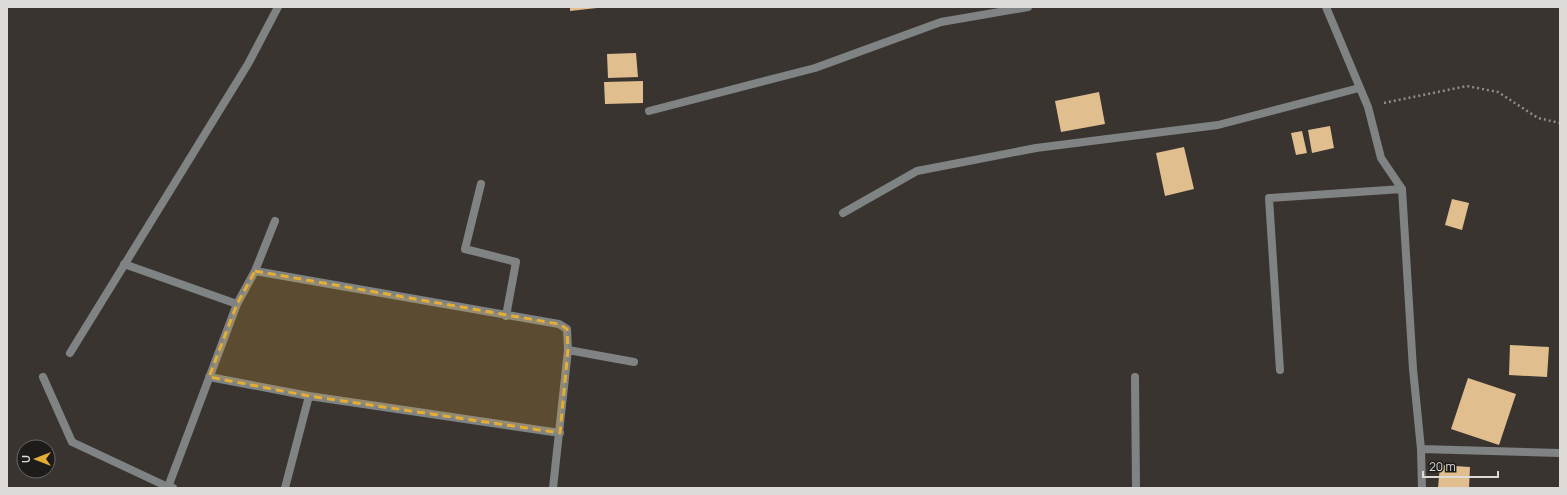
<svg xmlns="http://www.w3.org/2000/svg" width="1567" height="495" viewBox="0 0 1567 495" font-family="Manrope,sans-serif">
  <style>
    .building { fill: #e1be8e }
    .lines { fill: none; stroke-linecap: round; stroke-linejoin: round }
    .path { stroke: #908c89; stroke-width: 2.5; stroke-dasharray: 2 3; stroke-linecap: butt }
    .lane { stroke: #7f8384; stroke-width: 8 }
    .street { stroke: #7f8384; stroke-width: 8 }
    .marked { fill: #e4ae35; fill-opacity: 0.2; stroke: #e4ae35; stroke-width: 3; stroke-dasharray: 8 5; stroke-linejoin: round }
  </style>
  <rect width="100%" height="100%" fill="#393430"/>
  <path class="building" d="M570,7H597V8L570,11Z
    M636,53L638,77L608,78L607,54Z
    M643,81V103L605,104L604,82Z
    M1099,92L1105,124L1061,132L1055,101Z
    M1330,126L1334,148L1312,153L1308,130Z
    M1302,131L1307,153L1296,155L1291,133Z
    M1184,147L1194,189L1165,196L1156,153Z
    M1452,199L1469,203L1462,230L1445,225Z
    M1510,345L1549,347L1547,377L1509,375Z
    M1468,378L1516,394L1499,445L1451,429Z
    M1440,465L1470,467L1469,488H1438Z"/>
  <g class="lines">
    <path class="path" d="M1384,103L1467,86L1498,92L1538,118L1560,123"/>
    <path class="lane" d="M481,184L465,249L516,262L506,316"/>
    <path class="street" d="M1326,7L1368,107L1381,158L1402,189L1413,369L1421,449L1422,488
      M649,111L815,68L941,22L1028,7
      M843,213L917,171L1036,148L1218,125L1359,88
      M124,264L237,304
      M255,271L559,324L567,329L568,350L553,488
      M568,350L634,362
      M70,353L248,64L278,7
      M1280,370L1269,198L1402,189
      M43,377L72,442L168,487L173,488
      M209,377L309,396L560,433
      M1135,377L1136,488
      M1421,449L1560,453
      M168,487L237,304L255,271L275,221
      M285,488L309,396"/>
  </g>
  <path class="marked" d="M255,271L559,324L567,329L568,350L560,433L309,396L209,377L237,304Z"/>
  <rect width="1567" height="495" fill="none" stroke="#dedad8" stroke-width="16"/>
  <g transform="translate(36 459) rotate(270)"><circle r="19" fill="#1e1c1a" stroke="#6b6866"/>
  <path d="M0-3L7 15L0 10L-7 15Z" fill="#e4ae35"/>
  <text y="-6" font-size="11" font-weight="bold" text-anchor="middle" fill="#dedad8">U</text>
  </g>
  <path d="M1423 471v6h75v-6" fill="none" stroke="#dedad8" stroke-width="2"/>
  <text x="1429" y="471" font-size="12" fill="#dedad8" stroke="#1e1c1a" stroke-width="3" paint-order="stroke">20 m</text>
</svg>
